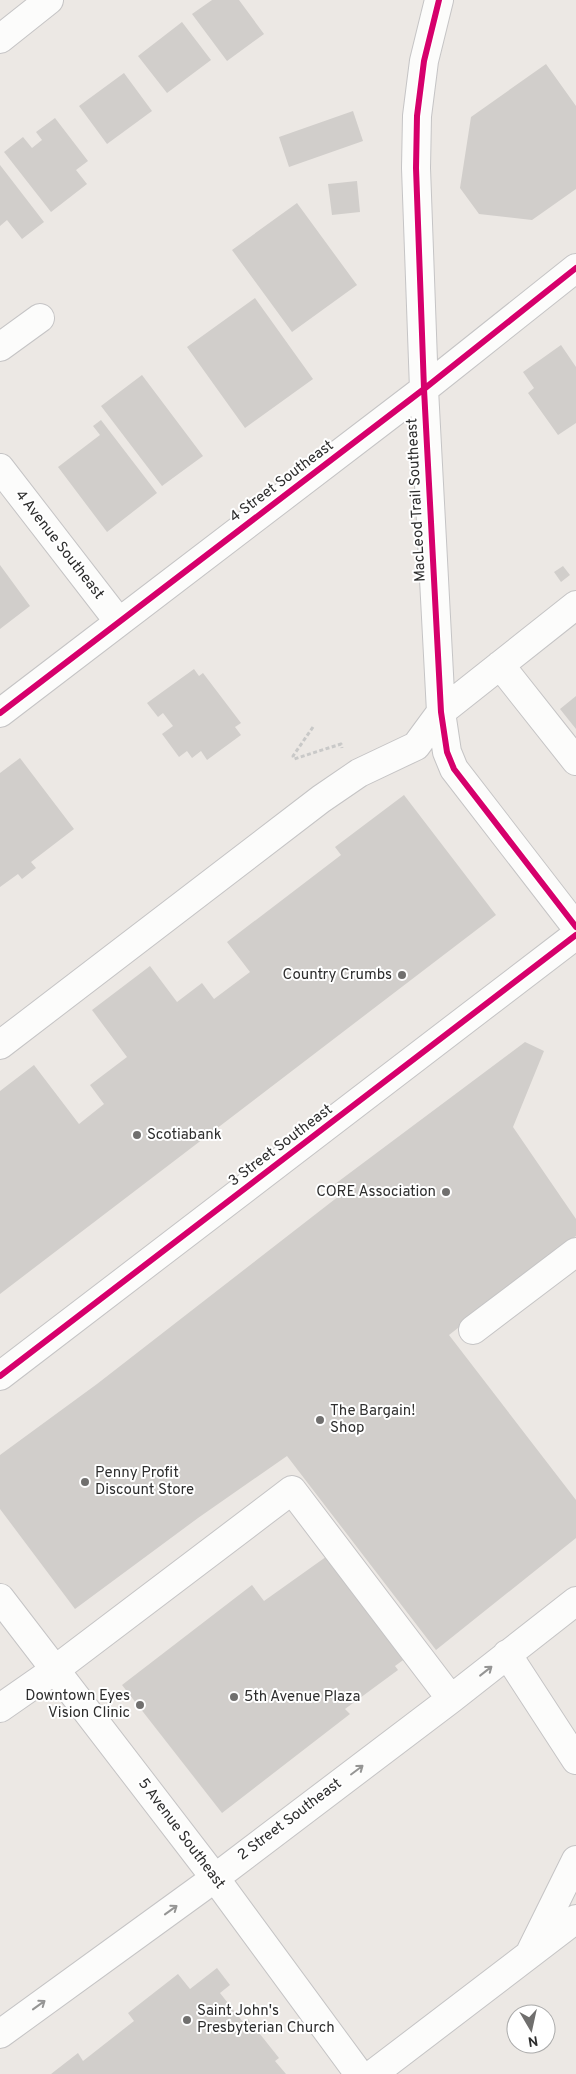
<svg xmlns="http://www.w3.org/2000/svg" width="576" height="2074" viewBox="0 0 576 2074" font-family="Overpass,sans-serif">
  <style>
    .building { fill: #d1cecb }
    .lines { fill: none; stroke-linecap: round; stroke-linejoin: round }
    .minor-casing { stroke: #c5c4c5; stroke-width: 30 }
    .path { stroke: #c9c9c8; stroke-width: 3; stroke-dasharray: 4 2.5; stroke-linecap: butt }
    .minor { stroke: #fcfcfb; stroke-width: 28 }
    .cycleway-casing { stroke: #fff; stroke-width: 9 }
    .cycleway { stroke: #d6006c; stroke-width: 6 }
    .oneway { stroke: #959594 }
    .poi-dot { fill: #706f6e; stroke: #fff; stroke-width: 2 }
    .labels { text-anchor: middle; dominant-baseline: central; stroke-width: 4; stroke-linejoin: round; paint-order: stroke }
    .street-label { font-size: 15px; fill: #2e2e2e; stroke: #fff }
    .poi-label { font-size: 15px; fill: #2e2e2e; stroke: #fff; text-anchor: start }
  </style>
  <rect width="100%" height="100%" fill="#ece8e4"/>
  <path class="building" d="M212,0H239L264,34L227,61L192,14Z
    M182,22L211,60L167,93L138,56Z
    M546,64L576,106V189L532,220L479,214L460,188L471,117Z
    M124,73L152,111L107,144L79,106Z
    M353,111L363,141L289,167L279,137Z
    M55,118L88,161L76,170L87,184L51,212L4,152L23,137L32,148L42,140L36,132Z
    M0,165L44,222L22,239L7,220L0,226Z
    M357,181L360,212L332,215L328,184Z
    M297,203L357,285L292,332L232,250Z
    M255,298L313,379L245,428L187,347Z
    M561,345L576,367V423L558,435L528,393L534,388L523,372Z
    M142,375L203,456L162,486L101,406Z
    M101,420L157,493L107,532L58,467L100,435L93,426Z
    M0,565L30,606L0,629Z
    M563,566L570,575L561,582L554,572Z
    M194,669L199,676L203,673L241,723L235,727L241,735L207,760L201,751L192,758L187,751L179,757L162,734L173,726L163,713L158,717L147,703Z
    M576,696V729L560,709Z
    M20,758L74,829L31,862L36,868L22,879L18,874L0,887V773Z
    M404,795L496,915L0,1294V1091L34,1065L79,1124L104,1104L90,1085L127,1057L92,1010L150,966L177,1002L202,983L214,999L250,972L227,942L341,855L335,847Z
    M525,1042L544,1051L513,1127L576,1219V1236L449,1335L576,1500V1538L436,1650L287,1456L198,1518L75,1609L0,1509V1455L97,1384L339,1196L331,1187Z
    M330,1554L406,1658L395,1666L398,1670L345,1709L350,1714L222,1813L122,1685L252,1585L264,1601Z
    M217,1968L230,1985L220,1993L243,2022L248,2019L279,2058L275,2061L286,2074H51L78,2053L83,2061L134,2021L128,2013L178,1974L190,1989Z"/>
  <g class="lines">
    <defs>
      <path id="minor" d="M439,0L424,61L417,116L416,168L424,389L441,712L447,752L454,769L576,927
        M0,39L49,0
        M0,347L40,318
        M0,468L119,622
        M500,665L576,761
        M0,713L424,389L576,268
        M0,1045L321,799L359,773L416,746L441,712L576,605
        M473,1330L576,1252
        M0,1376L576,935
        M0,1598L215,1878L359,2074
        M507,1654L576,1760
        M0,1708L56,1669L292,1490L451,1699
        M531,1951L576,1860
        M0,2034L215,1878L451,1699L576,1601
        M373,2074L576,1919"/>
    </defs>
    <use href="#minor" class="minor-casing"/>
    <path class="path" d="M313,727L293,756L294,759L341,744L342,748"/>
    <use href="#minor" class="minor"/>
    <defs>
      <path id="cycleway" d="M439,0L424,61L417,116L416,168L424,389L441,712L447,752L454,769L576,927
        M0,713L424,389L576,268
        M0,1376L576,935"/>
    </defs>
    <use href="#cycleway" class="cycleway-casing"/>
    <use href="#cycleway" class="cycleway"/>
  </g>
  <defs><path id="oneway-shaft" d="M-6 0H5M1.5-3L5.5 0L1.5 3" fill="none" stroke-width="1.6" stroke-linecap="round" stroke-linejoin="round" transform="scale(1.25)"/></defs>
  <g class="oneway">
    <use href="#oneway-shaft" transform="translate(486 1671) rotate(-38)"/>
    <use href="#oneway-shaft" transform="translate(357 1770) rotate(-37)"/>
    <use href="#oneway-shaft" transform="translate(171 1910) rotate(-36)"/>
    <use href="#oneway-shaft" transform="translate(39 2005) rotate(-36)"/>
  </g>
  <g class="poi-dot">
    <circle cx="402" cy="975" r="5"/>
    <circle cx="137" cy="1135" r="5"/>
    <circle cx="446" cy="1192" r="5"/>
    <circle cx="320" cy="1420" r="5"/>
    <circle cx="85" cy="1482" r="5"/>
    <circle cx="234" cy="1697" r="5"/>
    <circle cx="140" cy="1705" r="5"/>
    <circle cx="187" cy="2020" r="5"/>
  </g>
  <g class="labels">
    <g class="street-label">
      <text transform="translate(282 482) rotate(-37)">4 Street Southeast</text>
      <text transform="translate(417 500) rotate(-93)">MacLeod Trail Southeast</text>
      <text transform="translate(59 545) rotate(52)">4 Avenue Southeast</text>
      <text transform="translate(281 1146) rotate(-37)">3 Street Southeast</text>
      <text transform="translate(290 1820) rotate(-37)">2 Street Southeast</text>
      <text transform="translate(181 1834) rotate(53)">5 Avenue Southeast</text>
    </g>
    <g class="poi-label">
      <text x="392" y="975" text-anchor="end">Country Crumbs</text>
      <text x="147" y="1135">Scotiabank</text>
      <text x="436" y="1192" text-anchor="end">CORE Association</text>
      <text x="330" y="1411">The Bargain!<tspan x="330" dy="17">Shop</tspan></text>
      <text x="95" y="1473">Penny Profit<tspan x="95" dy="17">Discount Store</tspan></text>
      <text x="130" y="1696" text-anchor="end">Downtown Eyes<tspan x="130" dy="17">Vision Clinic</tspan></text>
      <text x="244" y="1697">5th Avenue Plaza</text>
      <text x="197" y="2011">Saint John's<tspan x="197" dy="17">Presbyterian Church</tspan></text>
    </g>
  </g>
  <g transform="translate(531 2029) rotate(171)"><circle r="24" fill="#ffffff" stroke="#ababab"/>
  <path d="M0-4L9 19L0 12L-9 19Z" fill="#706f6e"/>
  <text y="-8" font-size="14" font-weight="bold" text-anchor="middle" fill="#2e2e2e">N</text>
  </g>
</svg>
